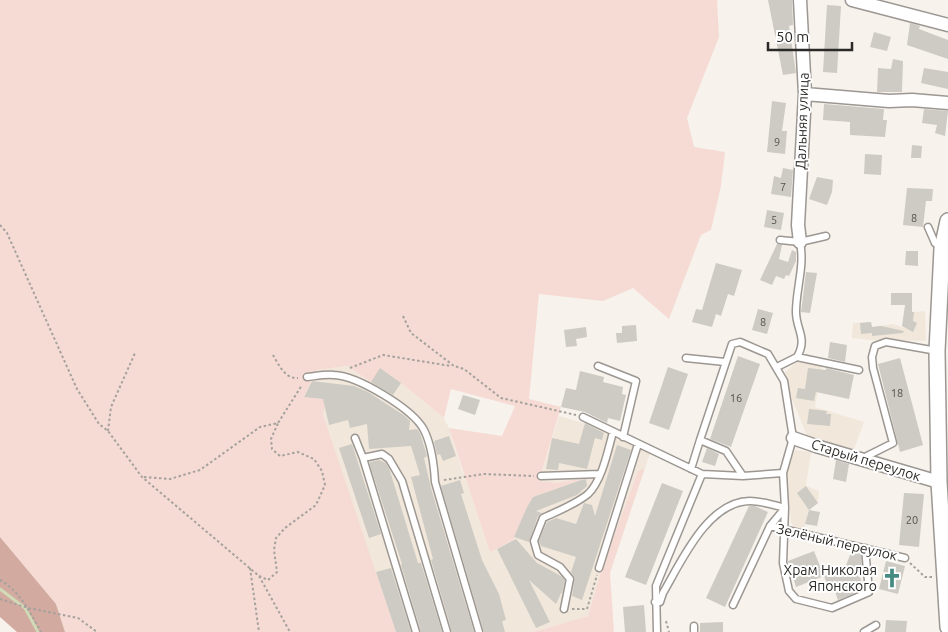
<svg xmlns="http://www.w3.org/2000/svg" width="948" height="632" viewBox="0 0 948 632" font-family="Ubuntu,sans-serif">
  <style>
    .built { fill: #f1e8db }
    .green { fill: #f6dbd4 }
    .forest { fill: #d2aaa0 }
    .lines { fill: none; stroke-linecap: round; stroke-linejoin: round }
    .stream { stroke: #d1dab6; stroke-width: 3 }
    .building { fill: #cdcbc4 }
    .service-casing { stroke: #9c9792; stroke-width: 9 }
    .minor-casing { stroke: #9c9792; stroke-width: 15 }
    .tertiary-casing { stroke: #9c9792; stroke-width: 18 }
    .path { stroke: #a5a19d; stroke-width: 2; stroke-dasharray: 2.5 2.5; stroke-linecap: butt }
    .service { stroke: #fff; stroke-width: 6 }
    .minor { stroke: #fff; stroke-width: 12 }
    .tertiary { stroke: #fff; stroke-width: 15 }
    .labels { text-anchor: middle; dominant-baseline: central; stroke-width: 4; stroke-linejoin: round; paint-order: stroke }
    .number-label { font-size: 11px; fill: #54524f }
    .street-label { font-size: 14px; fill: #2c2a28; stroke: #fff }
    .poi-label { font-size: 14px; fill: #2c2a28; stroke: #fff; text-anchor: end }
  </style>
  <rect width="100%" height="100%" fill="#f7f2ec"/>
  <path class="built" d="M925,311L926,341L870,340L852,338L853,323L871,322L872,327L893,324L908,329L914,312Z
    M797,362L822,366L815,407L864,422L853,452L807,436L792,399L785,372Z
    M347,366L371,382L380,368L401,383L444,418L449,428L463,473L527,507L533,497L582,479L557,483L539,482L559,416L594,426L650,453L645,468L638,471L601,571L588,616L533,632H396L323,414L327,400L304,397L317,370Z
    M795,450L811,452L806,486L819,491L818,503L809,510L804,530L794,528L791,522L787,471Z"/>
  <path class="green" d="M0,0H717L719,37L687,118L694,147L725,152L721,186L711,230L701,235L669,319L633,288L603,301L539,294L529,399L561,407L539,481L557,483L585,478L533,497L527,507L513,540L490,552L449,428L502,436L515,406L451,389L444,418L401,383L381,369L371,382L347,366L317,370L304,396L327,400L323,414L396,632H65L56,604L0,537Z
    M645,468L610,573L614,632H533L588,616L601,571L638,471Z"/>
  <path class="forest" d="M0,537L56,604L65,632H17L0,617Z"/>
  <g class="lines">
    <path class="stream" d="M0,589L25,608L38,632"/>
  </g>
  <path class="building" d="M768,0H792L793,25L789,26L796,73L783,75Z
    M827,5L841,6L837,73L823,72Z
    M910,23L920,26L919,29L948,40V59L907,45Z
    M874,32L891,37L887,51L870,47Z
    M893,59L903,61L902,92H877L878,68L891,69Z
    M924,68L948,72V89L921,83Z
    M772,101L786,103L782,131H787L785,154L767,152Z
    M824,104L884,109L883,120H887L885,137L850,135V122L823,120Z
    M924,109L948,111L945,136L935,133L937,125L922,123Z
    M912,145L922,146L921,158H911Z
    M865,154L882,155L881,175L864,174Z
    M783,168L793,170L791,197L771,194L774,176L781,178Z
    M817,177L833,180L832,192L827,205L809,199Z
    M907,188L933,189L932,201H926L923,227L903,225Z
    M767,210L784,213L781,230L764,227Z
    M777,244L782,245L779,259L788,262L792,250L796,252V261L789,276L786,275L784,279L776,276L772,285L760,280Z
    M906,251H918V266L905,265Z
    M716,263L742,270L734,296L728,294L721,316L716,314L712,327L692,322L696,309L702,310Z
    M806,272L817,273L810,313L801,312Z
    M891,293H912V312H914L913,321L917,323L913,332L902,326L905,305H891Z
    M758,309L773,313L767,334L752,330Z
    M871,322L872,327L881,326L904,331L903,333L872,336V333L861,334L860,323Z
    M636,325L637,341L617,343L616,333H622V326Z
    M586,327L587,337L576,339L577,346L566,347L564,330Z
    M830,342L847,345L845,362L828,358Z
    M738,356L760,364L731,447L710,439Z
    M900,358L923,445L900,452L878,364Z
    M668,367L688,374L669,430L649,423Z
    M380,368L401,383L393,395L371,382Z
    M808,368L826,370V368L854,375L849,399L816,392L814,401L796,398L798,388L805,389Z
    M580,371L604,377L603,382L623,387L622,394L626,395L620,421L608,418L607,423L585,412L561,407L566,388L576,390Z
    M312,381L354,386L368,392L405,416L410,421L409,430L417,429L420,433L427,456L424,458L431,488L474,632H452L431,560L433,559L411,477L420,475L411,446L369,449L367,424L350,428L348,420L329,425L323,399L304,397Z
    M463,395L480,400L475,415L458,409Z
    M809,409L827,411L826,414H831L830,426L807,424Z
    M585,423L604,433L602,440L595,438L587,469L559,463L558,470L546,469L552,438L579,444Z
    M449,436L456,456L443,461L440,454L437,455L434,441Z
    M352,444L381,534L369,538L339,448Z
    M617,445L631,450L582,600L572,596L575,578L571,572L576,557L541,546L539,541L547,522L556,518L576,524L584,503L592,505L595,516Z
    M707,448L719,454L715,466L702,462Z
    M379,460L386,463L390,471L418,563H421L442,632H421L401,565L402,564L370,465V462Z
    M836,460L849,464L846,482L833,479Z
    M586,479L587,486L577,495L536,511L542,513L538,516L529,542L514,537L527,507L533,497L581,480Z
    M460,480L464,493L461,494L482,560L499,594L506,620L502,621L505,632H484L441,486Z
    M662,483L683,491L646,585L625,577Z
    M806,486L818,503L809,510L797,493Z
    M904,493L924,494L919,547L899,545Z
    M749,506H755L768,512L725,607L706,598Z
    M809,510L820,512L817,526L805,524Z
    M516,539L537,563L561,576L565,580L562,593H561L556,604L529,580L550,622L536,628L497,549Z
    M814,551L824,576L796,587L788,561Z
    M858,552L861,554L862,566L857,568L864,589L838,600L833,586L828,587L824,576L845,568L850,555Z
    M886,561L905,566L898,594L879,589Z
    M391,568L411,632H396L376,572Z
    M644,605L646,632H625L623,607Z
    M886,620L907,621L906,632H885Z
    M723,622V632H700V623Z"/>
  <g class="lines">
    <defs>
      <path id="service" d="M928,227L935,243L941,248
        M780,240L800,242L826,236
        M797,357C808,338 796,330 796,312C796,288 805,266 800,242
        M686,358L725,362
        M598,366L636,381L623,437
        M777,367L797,357L859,370
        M307,377C316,376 326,374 334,375C358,376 413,409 424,430C432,446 434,464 435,482L479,632
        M583,417L702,474L743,476
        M355,438L363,458L382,454L389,459L402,481L447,632
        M363,458L416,632
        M861,459L893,443L873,368L872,357L875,346L886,342L937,351
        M691,469L700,440
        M783,473L743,476L726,451L700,440L732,344L740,342L768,354L784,381L793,438L783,473L785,508L783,563L789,591L796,599L832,608L869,592L865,548
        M541,476L600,474
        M770,526L905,558
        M599,568L638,444
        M655,602H660L663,593C681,562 708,501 750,501C761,501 774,505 785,508L770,526L733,605
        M564,609L570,579L560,567L538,555L534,541L543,518C558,511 576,504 588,494C602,481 608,450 613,432
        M694,626V632
        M657,632L656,586L702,474
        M864,632L876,625"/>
      <path id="minor" d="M800,0L805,94L798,225L800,242
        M852,0L948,25
        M805,94L889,101L912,100L948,103
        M793,438L816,446L939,482"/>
      <path id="tertiary" d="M948,221L942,249L937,351L939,482L948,627"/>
    </defs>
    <use href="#service" class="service-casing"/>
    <use href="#minor" class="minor-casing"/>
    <use href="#tertiary" class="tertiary-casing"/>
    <path class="path" d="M0,225L7,233L77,389L99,424L108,431L142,477L259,576L290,632
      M403,316L411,333L454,366L464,369L501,398L576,415
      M273,355C279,365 285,379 298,378
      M350,368L383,355L451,366
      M108,431L111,407L135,353
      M144,477L170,479L200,470L260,427L278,423L302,385
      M444,480L484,474L534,476
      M910,563L925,577H932
      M250,568L259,632
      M259,576L268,580L277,572L274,550L276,538L285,528L316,505L325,485L322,471L314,459L298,452L280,456L272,449L271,439L278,423
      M0,580C19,590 31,614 41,632
      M0,599L28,608L78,618L97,632
      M572,609H587L597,575
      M666,621L669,632"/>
    <use href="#service" class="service"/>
    <use href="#minor" class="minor"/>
    <use href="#tertiary" class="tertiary"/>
  </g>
  <defs>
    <symbol id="church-bare" viewBox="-9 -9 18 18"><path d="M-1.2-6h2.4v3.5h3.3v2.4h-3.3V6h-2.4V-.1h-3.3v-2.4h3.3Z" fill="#468b81" stroke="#fff" stroke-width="2.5" paint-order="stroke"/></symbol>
  </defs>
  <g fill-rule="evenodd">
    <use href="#church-bare" x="878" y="564" width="28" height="28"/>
  </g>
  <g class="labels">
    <g class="number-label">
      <text x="777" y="142">9</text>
      <text x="783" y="187">7</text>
      <text x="914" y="218">8</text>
      <text x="774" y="220">5</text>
      <text x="763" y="322">8</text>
      <text x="897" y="393">18</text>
      <text x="736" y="398">16</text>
      <text x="912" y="520">20</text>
    </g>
    <g class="street-label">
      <text transform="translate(802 121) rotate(-88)">Дальняя улица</text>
      <text transform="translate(866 460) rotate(17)">Старый переулок</text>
      <text transform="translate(837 542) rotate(13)">Зелёный переулок</text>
    </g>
    <g class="poi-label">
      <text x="877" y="570">Храм Николая<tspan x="877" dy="16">Японского</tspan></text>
    </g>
  </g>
  <path d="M768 42v8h84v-8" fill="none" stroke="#2c2a28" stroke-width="2.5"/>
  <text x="776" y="42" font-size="15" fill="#2c2a28" stroke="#ffffff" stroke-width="4" paint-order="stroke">50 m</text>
</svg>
